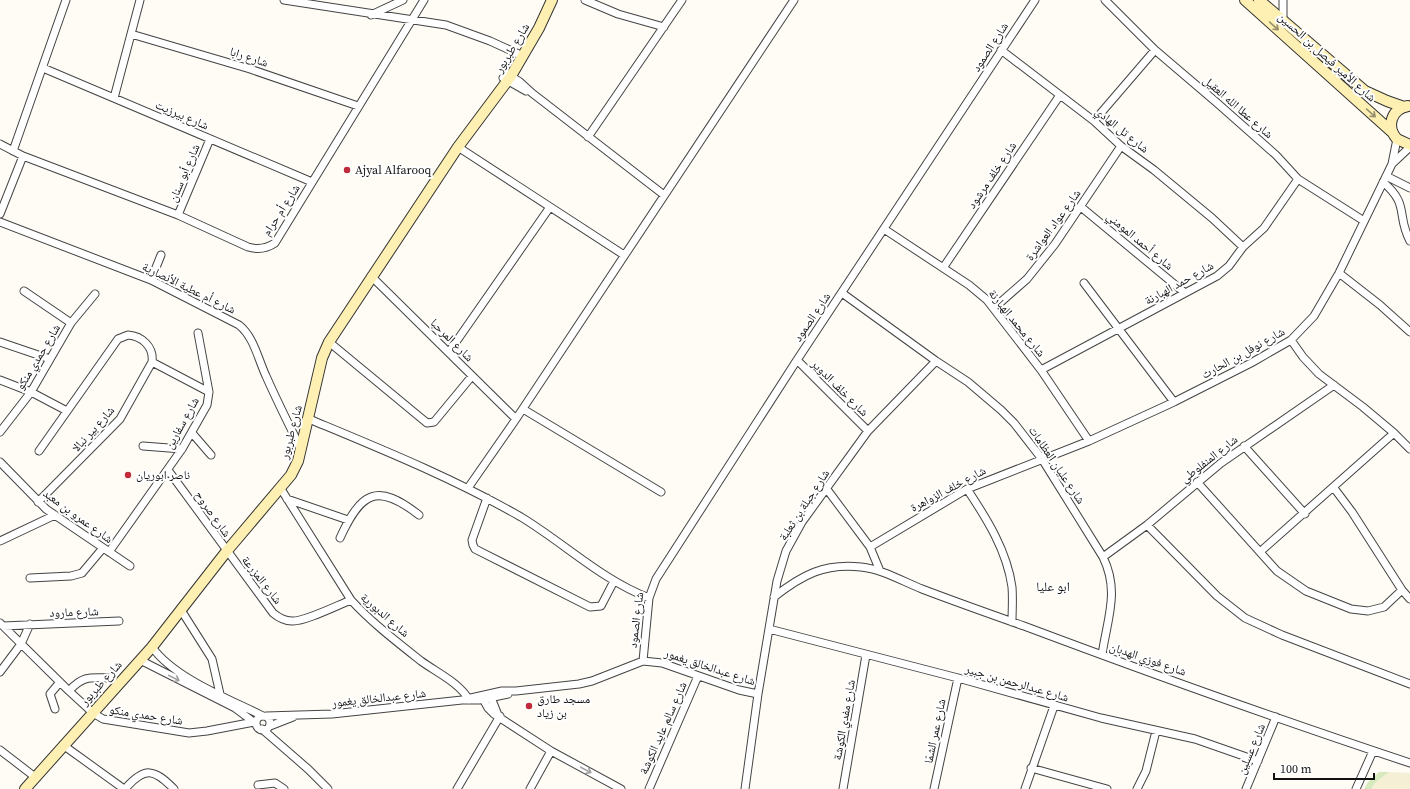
<svg xmlns="http://www.w3.org/2000/svg" width="1410" height="789" viewBox="0 0 1410 789" font-family="'Source Serif 4','Noto Naskh Arabic',serif">
  <style>
    .farmland { fill: #f5f0d5 }
    .green { fill: #d7eabe }
    .lines { fill: none; stroke-linecap: round; stroke-linejoin: round }
    .street-casing { stroke: #444; stroke-width: 9 }
    .secondary-casing { stroke: #333; stroke-width: 12 }
    .street { stroke: #fff; stroke-width: 7 }
    .secondary { stroke: #fdf0b2; stroke-width: 10 }
    .oneway { stroke: #938c6a }
    .oneway2 { stroke: #a0a0a0 }
    .poi-dot { fill: #c02a3a; stroke: #fff; stroke-width: 1.5 }
    .labels { text-anchor: middle; dominant-baseline: central; stroke-width: 4; stroke-linejoin: round; paint-order: stroke }
    .street-label { font-size: 12px; fill: #111; stroke: #fff }
    .poi-label { font-size: 12px; fill: #111; stroke: #fff; text-anchor: start }
    .neighbourhood-label { font-size: 13px; fill: #111; stroke: #fff }
  </style>
  <rect width="100%" height="100%" fill="#fffcf5"/>
  <path class="farmland" d="M1389,772L1410,773V789H1371L1375,783Z"/>
  <path class="green" d="M1379,772H1389L1375,783L1371,789H1364L1368,782Z"/>
  <g class="lines">
    <defs>
      <path id="street" d="M284,0L446,25L490,41L523,56
        M585,0L618,14L664,27
        M1105,0L1155,50L1216,102L1276,155L1298,179L1364,221
        M1283,0V22
        M371,15L403,0
        M131,34L250,69L358,106
        M1001,50L1094,121L1121,146L1154,170L1212,218L1243,247
        M43,68L312,182
        M506,73L520,82L532,93L664,195
        M503,78L526,91
        M114,98L140,0
        M1094,121L1155,50
        M588,137L682,0
        M0,144L23,156L178,215L248,247C258,250 266,249 275,243L424,0
        M458,147L624,255
        M13,151L66,0
        M1392,164L1410,147
        M1386,176L1410,188
        M1383,182C1410,205 1396,215 1410,241
        M1081,207L1185,293
        M0,214L23,156
        M178,215L210,139
        M0,222L151,280L239,325C254,337 258,359 266,376C277,401 289,425 301,449
        M884,229L969,285L987,300L1041,370L1089,441
        M943,268L1060,95
        M1339,273L1380,305L1410,332
        M371,276L516,419
        M151,280L161,255
        M1084,283L1174,402
        M24,291L71,323
        M842,293L936,361L968,382L1001,410L1014,423L1042,459L1103,557C1120,592 1107,619 1102,655
        M994,308L1027,279L1055,244L1121,146
        M1291,340L1303,357L1319,374L1363,407L1394,433L1410,449
        M0,342L50,359
        M329,342L427,423L434,422L472,376
        M449,352L550,207
        M797,360L868,431
        M152,362L209,392
        M1041,370L1217,276L1229,266L1243,247L1264,228L1298,179
        M0,380L31,392L67,411
        M523,409L661,492
        M309,419C381,449 453,478 521,517C564,543 602,580 649,598
        M0,432L31,392L71,323L95,294
        M192,433L211,455
        M143,446L182,449
        M1244,446L1305,514
        M0,462L46,509L130,566
        M168,470L273,613C279,618 284,621 292,621C304,622 338,605 351,600
        M1197,482L1277,571L1306,591L1351,609L1368,611L1384,607L1402,590
        M468,488L516,419L794,0
        M826,488L870,547L880,571
        M1334,488L1352,512L1402,590L1410,599
        M281,489L351,600C371,622 397,642 421,661C436,672 460,683 469,700
        M967,489C987,519 1007,551 1012,587C1013,599 1012,611 1012,622
        M487,498L472,540L473,545L475,549L590,607L601,606L614,581
        M287,499L348,520
        M38,502L120,419L152,362C154,347 142,336 128,335L118,339L39,451
        M1147,525L1217,596L1245,618L1282,635L1410,684
        M340,538C361,492 377,482 419,515
        M0,541L55,515
        M870,547L967,489L1089,441L1174,402L1251,363L1291,340L1314,316L1339,273L1392,164L1397,139
        M1261,551L1394,433
        M109,552L182,449L207,405L209,392L198,333
        M1103,557L1147,525L1221,463L1334,385
        M30,578L71,576L82,573L103,548
        M774,597C802,575 824,563 861,567C882,569 902,581 922,589C956,602 990,614 1024,626C1152,674 1280,720 1410,763
        M181,610L212,659L220,694
        M0,623L69,691L93,713L103,719L189,733L207,731L254,722
        M3,626L119,621
        M769,629L958,678L1101,718L1195,739L1258,761
        M152,647C174,678 229,699 263,716
        M140,660L235,708L255,723
        M643,661L649,598L656,579L797,360L1035,0
        M0,672L21,644L30,624
        M69,691C84,674 93,678 113,678
        M490,695L498,715
        M482,697L488,708L494,714L551,751L621,789
        M462,700L502,691H516L579,684L592,681L643,661L662,663L739,690L758,694
        M55,709L50,694L60,682
        M266,716L332,714L462,700H479L508,694
        M256 723a7 7 0 1 1 14 0a7 7 0 1 1-14 0Z
        M270,726L293,717
        M262,729L308,769L328,789
        M63,745L124,789
        M0,750L35,777
        M1031,768L1107,789
        M258,785L275,783L284,789
        M125,789C145,766 154,769 174,789
        M457,789L500,716
        M530,789L551,751
        M649,789L698,676
        M745,789L758,694L777,581L786,551L802,522L868,431L936,361
        M843,789L866,655
        M934,789L958,678
        M1025,789L1054,706
        M1137,789L1146,771L1156,731
        M1246,789L1276,717
        M1356,789L1373,751"/>
      <path id="secondary" d="M1245,0L1392,132
        M1259,0L1365,91L1387,101L1404,107
        M1408,106C1391,109 1386,127 1397,139L1410,145
        M25,789L152,647L226,552L291,475L298,461L322,358L329,342L458,147L511,76L539,28L552,0"/>
    </defs>
    <use href="#street" class="street-casing"/>
    <use href="#secondary" class="secondary-casing"/>
    <use href="#street" class="street"/>
    <use href="#secondary" class="secondary"/>
  </g>
  <defs><path id="oneway-shaft" d="M-6 0H5M1.5-3L5.5 0L1.5 3" fill="none" stroke-width="1.6" stroke-linecap="round" stroke-linejoin="round"/></defs>
  <g class="oneway">
    <use href="#oneway-shaft" transform="translate(1274 26) rotate(42)"/>
    <use href="#oneway-shaft" transform="translate(1371 113) rotate(42)"/>
  </g>
  <g class="oneway2">
    <use href="#oneway-shaft" transform="translate(174 678) rotate(26)"/>
    <use href="#oneway-shaft" transform="translate(586 770) rotate(28)"/>
  </g>
  <g class="poi-dot">
    <circle cx="347" cy="170" r="4"/>
    <circle cx="128" cy="475" r="4"/>
    <circle cx="529" cy="706" r="4"/>
  </g>
  <g class="labels">
    <g class="street-label">
      <text transform="translate(990 47) rotate(-57)">شارع الصمود</text>
      <text transform="translate(512 48) rotate(-59)">شارع طبربور</text>
      <text transform="translate(249 57) rotate(18)">شارع رابا</text>
      <text transform="translate(1327 57) rotate(42)">شارع الأمير فيصل بن الحسين</text>
      <text transform="translate(1238 107) rotate(41)">شارع عطا الله العقيل</text>
      <text transform="translate(182 115) rotate(23)">شارع بيرزيت</text>
      <text transform="translate(1122 130) rotate(39)">شارع تل الهادي</text>
      <text transform="translate(184 173) rotate(-67)">شارع أبو سنان</text>
      <text transform="translate(992 175) rotate(-56)">شارع خلف مرشود</text>
      <text transform="translate(281 210) rotate(-57)">شارع أم حرام</text>
      <text transform="translate(1053 225) rotate(-54)">شارع عواد العواشرة</text>
      <text transform="translate(1140 241) rotate(40)">شارع أحمد المومني</text>
      <text transform="translate(1179 283) rotate(-29)">شارع حمد الهبارنة</text>
      <text transform="translate(189 288) rotate(26)">شارع أم عطية الأنصارية</text>
      <text transform="translate(812 317) rotate(-56)">شارع الصمود</text>
      <text transform="translate(1017 323) rotate(51)">شارع محمد الهبارنة</text>
      <text transform="translate(452 340) rotate(45)">شارع المرحبا</text>
      <text transform="translate(1243 353) rotate(-29)">شارع نوفل بن الحارث</text>
      <text transform="translate(38 357) rotate(-59)">شارع حمدي منكو</text>
      <text transform="translate(840 388) rotate(45)">شارع خلف الدوير</text>
      <text transform="translate(182 423) rotate(-61)">شارع سفارين</text>
      <text transform="translate(93 429) rotate(-48)">شارع بير نبالا</text>
      <text transform="translate(291 432) rotate(-75)">شارع طبربور</text>
      <text transform="translate(1209 459) rotate(-38)">شارع المنفلوطي</text>
      <text transform="translate(1057 465) rotate(56)">شارع عليان العظامات</text>
      <text transform="translate(948 489) rotate(-28)">شارع خلف الزواهرة</text>
      <text transform="translate(804 505) rotate(-57)">شارع جبلة بن ثعلبة</text>
      <text transform="translate(213 514) rotate(55)">شارع صروح</text>
      <text transform="translate(78 516) rotate(36)">شارع عمرو بن معبد</text>
      <text transform="translate(262 580) rotate(52)">شارع المزرعة</text>
      <text transform="translate(74 612) rotate(-2)">شارع مارود</text>
      <text transform="translate(385 615) rotate(41)">شارع الدبورية</text>
      <text transform="translate(636 620) rotate(-83)">شارع الصمود</text>
      <text transform="translate(1148 659) rotate(19)">شارع فوزي الهدبان</text>
      <text transform="translate(710 667) rotate(18)">شارع عبدالخالق يغمور</text>
      <text transform="translate(101 683) rotate(-48)">شارع طبربور</text>
      <text transform="translate(1017 683) rotate(16)">شارع عبدالرحمن بن جبير</text>
      <text transform="translate(379 698) rotate(-6)">شارع عبدالخالق يغمور</text>
      <text transform="translate(146 715) rotate(9)">شارع حمدي منكو</text>
      <text transform="translate(844 720) rotate(-80)">شارع مفدي الكوشة</text>
      <text transform="translate(663 728) rotate(-66)">شارع سالم عايد الكوشة</text>
      <text transform="translate(935 731) rotate(-78)">شارع عمر الشمّا</text>
      <text transform="translate(1251 749) rotate(-67)">شارع عسلين</text>
    </g>
    <g class="poi-label">
      <text x="355" y="170">Ajyal Alfarooq</text>
      <text x="136" y="475">ناصر ابوريان</text>
      <text x="537" y="699">مسجد طارق<tspan x="537" dy="14">بن زياد</tspan></text>
    </g>
    <g class="neighbourhood-label">
      <text x="1053" y="586">ابو عليا</text>
    </g>
  </g>
  <path d="M1274 773v6h100v-6" fill="none" stroke="#111111" stroke-width="2"/>
  <text x="1280" y="773" font-size="12" fill="#111111" stroke="#ffffff" stroke-width="3" paint-order="stroke">100 m</text>
</svg>
